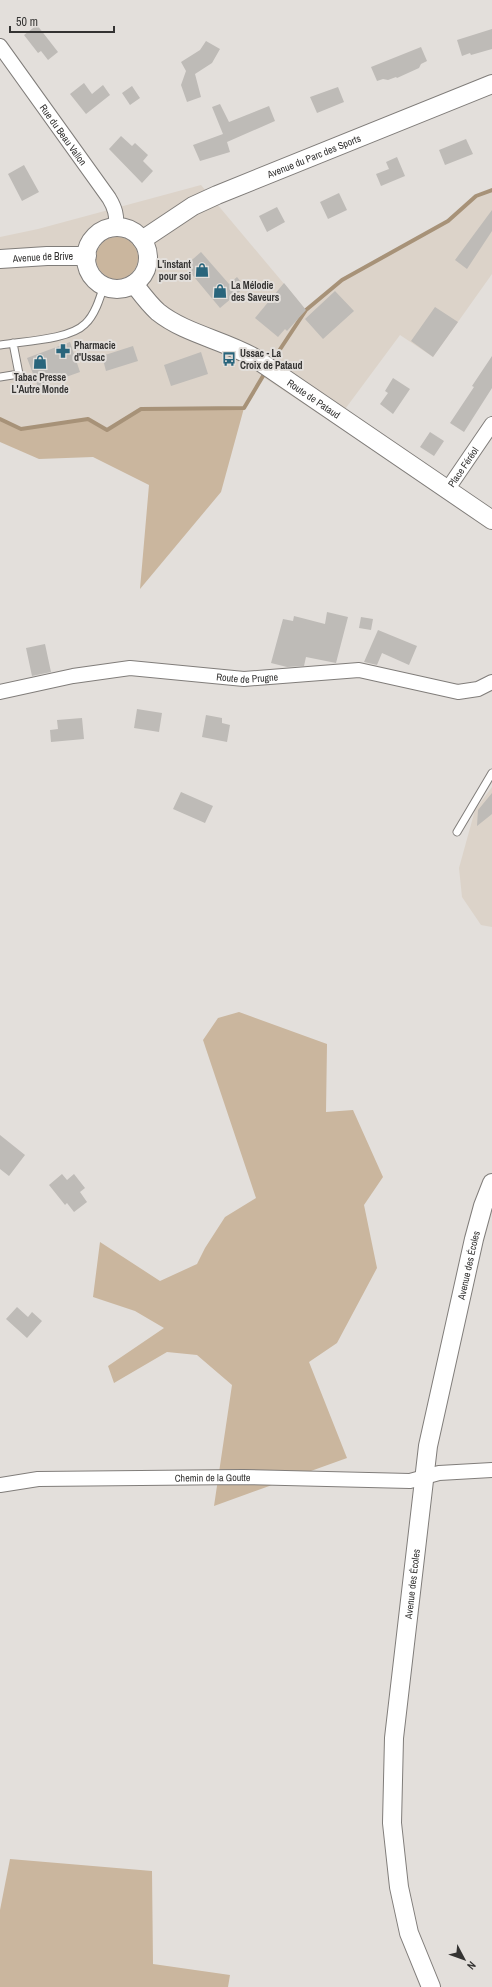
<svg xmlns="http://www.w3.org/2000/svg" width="492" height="1987" viewBox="0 0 492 1987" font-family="'Archivo Narrow',sans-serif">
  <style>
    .built { fill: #dcd3c9 }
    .green { fill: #cab69e }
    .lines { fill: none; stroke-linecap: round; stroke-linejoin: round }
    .stream { stroke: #a79278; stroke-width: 4 }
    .building { fill: #bebbb7 }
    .service-casing { stroke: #807d7a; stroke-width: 9 }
    .minor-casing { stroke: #807d7a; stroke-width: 16 }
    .tertiary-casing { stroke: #807d7a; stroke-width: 20 }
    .service { stroke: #fff; stroke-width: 7 }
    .minor { stroke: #fff; stroke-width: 14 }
    .tertiary { stroke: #fff; stroke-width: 18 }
    .labels { text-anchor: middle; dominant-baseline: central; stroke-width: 4; stroke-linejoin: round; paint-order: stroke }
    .street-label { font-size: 10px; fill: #343332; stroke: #e3dfdb }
    .poi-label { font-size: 10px; font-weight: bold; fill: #343332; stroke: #e3dfdb; text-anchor: start }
  </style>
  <rect width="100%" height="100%" fill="#e3dfdb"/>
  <path class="built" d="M201,185L306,310L342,280L448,221L476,196L492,190V274L433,357L400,335L334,424L263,377L244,408L141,409L107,430L88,419L21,429L0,419V237L38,229Z
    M492,787V927L481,925L462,897L459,868L475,810Z"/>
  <path class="green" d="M96 258a21 21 0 1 1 42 0a21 21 0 1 1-42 0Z
    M244,408L221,492L140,589L149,485L93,457L39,459L0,442V419L21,429L88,419L107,430L141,409Z
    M239,1012L327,1044L326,1112L353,1110L383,1177L364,1205L377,1268L337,1343L309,1362L347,1458L214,1506L232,1385L197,1355L167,1352L114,1383L108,1366L164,1328L135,1311L93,1297L100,1242L160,1281L197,1264L205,1248L225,1217L256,1198L203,1040L218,1018Z
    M10,1859L152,1871L153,1964L230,1975L228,1987H0V1910Z"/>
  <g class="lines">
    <path class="stream" d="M271,363L306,310L342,280L448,221L476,196L492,190
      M0,419L21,429L88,419L107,430L141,409L244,408L266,371"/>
  </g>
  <path class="building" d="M37,25L58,52L48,60L41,51L38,53L24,35Z
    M492,29V49L471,55L470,53L462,56L457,40Z
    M206,41L220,49L212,63L195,74L201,97L187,102L181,85L186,71L181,62L200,50Z
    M421,47L427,61L421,64L419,68L397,78L396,77L388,80L383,79L377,81L371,67Z
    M84,83L92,94L103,85L110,95L86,114L70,94Z
    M132,86L140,98L130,105L122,93Z
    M338,87L344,102L317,113L310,97Z
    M220,104L229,122L269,106L275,121L227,142L230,152L200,161L193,145L223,134L212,107Z
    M121,136L132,146L135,143L148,155L143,161L153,171L142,183L109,149Z
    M466,139L473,154L445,165L439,150Z
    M397,157L405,176L381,186L376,174L389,169L386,162Z
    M24,165L39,192L22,201L8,174Z
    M339,193L347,210L328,219L320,202Z
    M277,207L285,222L267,232L259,216Z
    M492,210V231L467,269L455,260Z
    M201,252L229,284L237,277L245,287L220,308L185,266Z
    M284,283L306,310L287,331L285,329L278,337L255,318Z
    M335,291L354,311L323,339L305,319Z
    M435,307L458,322L433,357L411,341Z
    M70,342L80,372L38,387L27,358Z
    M133,346L138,361L106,371L102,356Z
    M201,352L208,374L171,386L164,365Z
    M492,356V388L464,432L450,423L474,387L472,386Z
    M393,378L410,389L393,414L380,404L388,393L385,391Z
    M430,432L444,441L434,456L420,447Z
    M327,612L348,617L336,663L306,657L304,666L287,667L271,663L283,619L293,621L294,616L325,624Z
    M361,617L373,619L371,630L359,628Z
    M378,630L417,646L409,665L382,653L377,665L364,662Z
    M45,644L51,672L32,676L26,648Z
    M137,709L162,713L159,732L134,728Z
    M206,715L222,718V723L230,725L227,742L202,737Z
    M82,718L84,739L51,742L50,730L58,729L57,720Z
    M181,792L213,806L205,823L173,809Z
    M492,793V814L477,826L478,810Z
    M0,1135L25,1155L9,1176L0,1169Z
    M62,1174L67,1180L74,1174L85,1188L80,1192L87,1202L74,1212L67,1203L65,1205L49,1185Z
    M17,1307L28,1317L32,1312L42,1321L27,1338L6,1319Z"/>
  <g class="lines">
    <defs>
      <path id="service" d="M0,345C23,341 69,340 85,324C95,315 100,298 104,285
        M0,377L19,374L13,343
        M457,832L492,773"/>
      <g id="minor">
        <path id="s1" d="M0,46L109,198C115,208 117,215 116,227"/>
        <path id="s2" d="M447,490L492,424"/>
        <path id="s3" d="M0,692L73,676L130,668L244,679L359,670L458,692L478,689L492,682"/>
        <path id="s4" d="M0,1485L38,1479L243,1477L410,1481L439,1473L492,1470"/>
      </g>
      <g id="tertiary">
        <circle cx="117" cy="258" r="31"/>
        <path id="s5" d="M142,240L193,206L217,195L492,84"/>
        <path id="s6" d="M0,259L47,256H87"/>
        <path id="s7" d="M134,284C141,293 149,304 158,312C184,333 223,340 253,357L492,520"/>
        <path id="s8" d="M431,1987L409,1933L399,1887L392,1823L394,1738L428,1446L474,1239L483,1206L492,1183"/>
      </g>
    </defs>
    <use href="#service" class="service-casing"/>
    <use href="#minor" class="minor-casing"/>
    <use href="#tertiary" class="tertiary-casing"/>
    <use href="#service" class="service"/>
    <use href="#minor" class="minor"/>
    <use href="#tertiary" class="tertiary"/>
  </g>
  <defs>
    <symbol id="shop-bare" viewBox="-9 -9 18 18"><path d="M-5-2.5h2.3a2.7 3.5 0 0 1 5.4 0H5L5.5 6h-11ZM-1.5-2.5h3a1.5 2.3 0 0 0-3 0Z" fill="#29657c" stroke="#e3dfdb" stroke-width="2.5" paint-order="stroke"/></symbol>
    <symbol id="pharmacy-bare" viewBox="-9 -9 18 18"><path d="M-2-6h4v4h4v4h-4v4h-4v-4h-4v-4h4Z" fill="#29657c" stroke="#e3dfdb" stroke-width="2.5" paint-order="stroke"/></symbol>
    <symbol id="bus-bare" viewBox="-9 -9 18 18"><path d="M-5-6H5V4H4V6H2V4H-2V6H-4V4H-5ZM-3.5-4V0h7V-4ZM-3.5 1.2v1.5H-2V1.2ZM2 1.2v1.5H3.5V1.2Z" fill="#29657c" stroke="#e3dfdb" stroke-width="2.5" paint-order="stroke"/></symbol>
  </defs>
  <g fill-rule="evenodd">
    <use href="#shop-bare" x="192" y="260" width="20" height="20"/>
    <use href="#shop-bare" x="210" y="281" width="20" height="20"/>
    <use href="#pharmacy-bare" x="53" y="341" width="20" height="20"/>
    <use href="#bus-bare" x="219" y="349" width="20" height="20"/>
    <use href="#shop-bare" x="30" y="352" width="20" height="20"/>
  </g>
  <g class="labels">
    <g class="street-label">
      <text stroke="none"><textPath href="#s1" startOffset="109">Rue du Beau Vallon</textPath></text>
      <text stroke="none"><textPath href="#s5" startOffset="192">Avenue du Parc des Sports</textPath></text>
      <text stroke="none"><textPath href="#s6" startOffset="43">Avenue de Brive</textPath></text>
      <text stroke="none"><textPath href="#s7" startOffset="216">Route de Pataud</textPath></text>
      <text stroke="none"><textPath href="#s2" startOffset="28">Place Féréol</textPath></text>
      <text stroke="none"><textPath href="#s3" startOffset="250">Route de Prugne</textPath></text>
      <text stroke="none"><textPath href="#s8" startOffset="734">Avenue des Écoles</textPath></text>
      <text stroke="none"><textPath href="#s4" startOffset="213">Chemin de la Goutte</textPath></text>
      <text stroke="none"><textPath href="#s8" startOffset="410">Avenue des Écoles</textPath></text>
    </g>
    <g class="poi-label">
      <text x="191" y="264" text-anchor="end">L'instant<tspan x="191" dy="12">pour soi</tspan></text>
      <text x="231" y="285">La Mélodie<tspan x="231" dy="12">des Saveurs</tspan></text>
      <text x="74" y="345">Pharmacie<tspan x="74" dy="12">d'Ussac</tspan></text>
      <text x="240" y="353">Ussac - La<tspan x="240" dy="12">Croix de Pataud</tspan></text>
      <text x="40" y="377" text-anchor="middle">Tabac Presse<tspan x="40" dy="12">L'Autre Monde</tspan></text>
    </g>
  </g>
  <g transform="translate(464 1959) rotate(131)" stroke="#e3dfdb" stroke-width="3" paint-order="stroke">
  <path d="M0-3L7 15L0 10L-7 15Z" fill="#343332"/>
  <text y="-6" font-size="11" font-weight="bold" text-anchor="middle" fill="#343332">N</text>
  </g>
  <path d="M10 26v6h104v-6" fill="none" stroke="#343332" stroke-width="2"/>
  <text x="16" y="26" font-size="12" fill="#343332" stroke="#e3dfdb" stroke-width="3" paint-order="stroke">50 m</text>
</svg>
